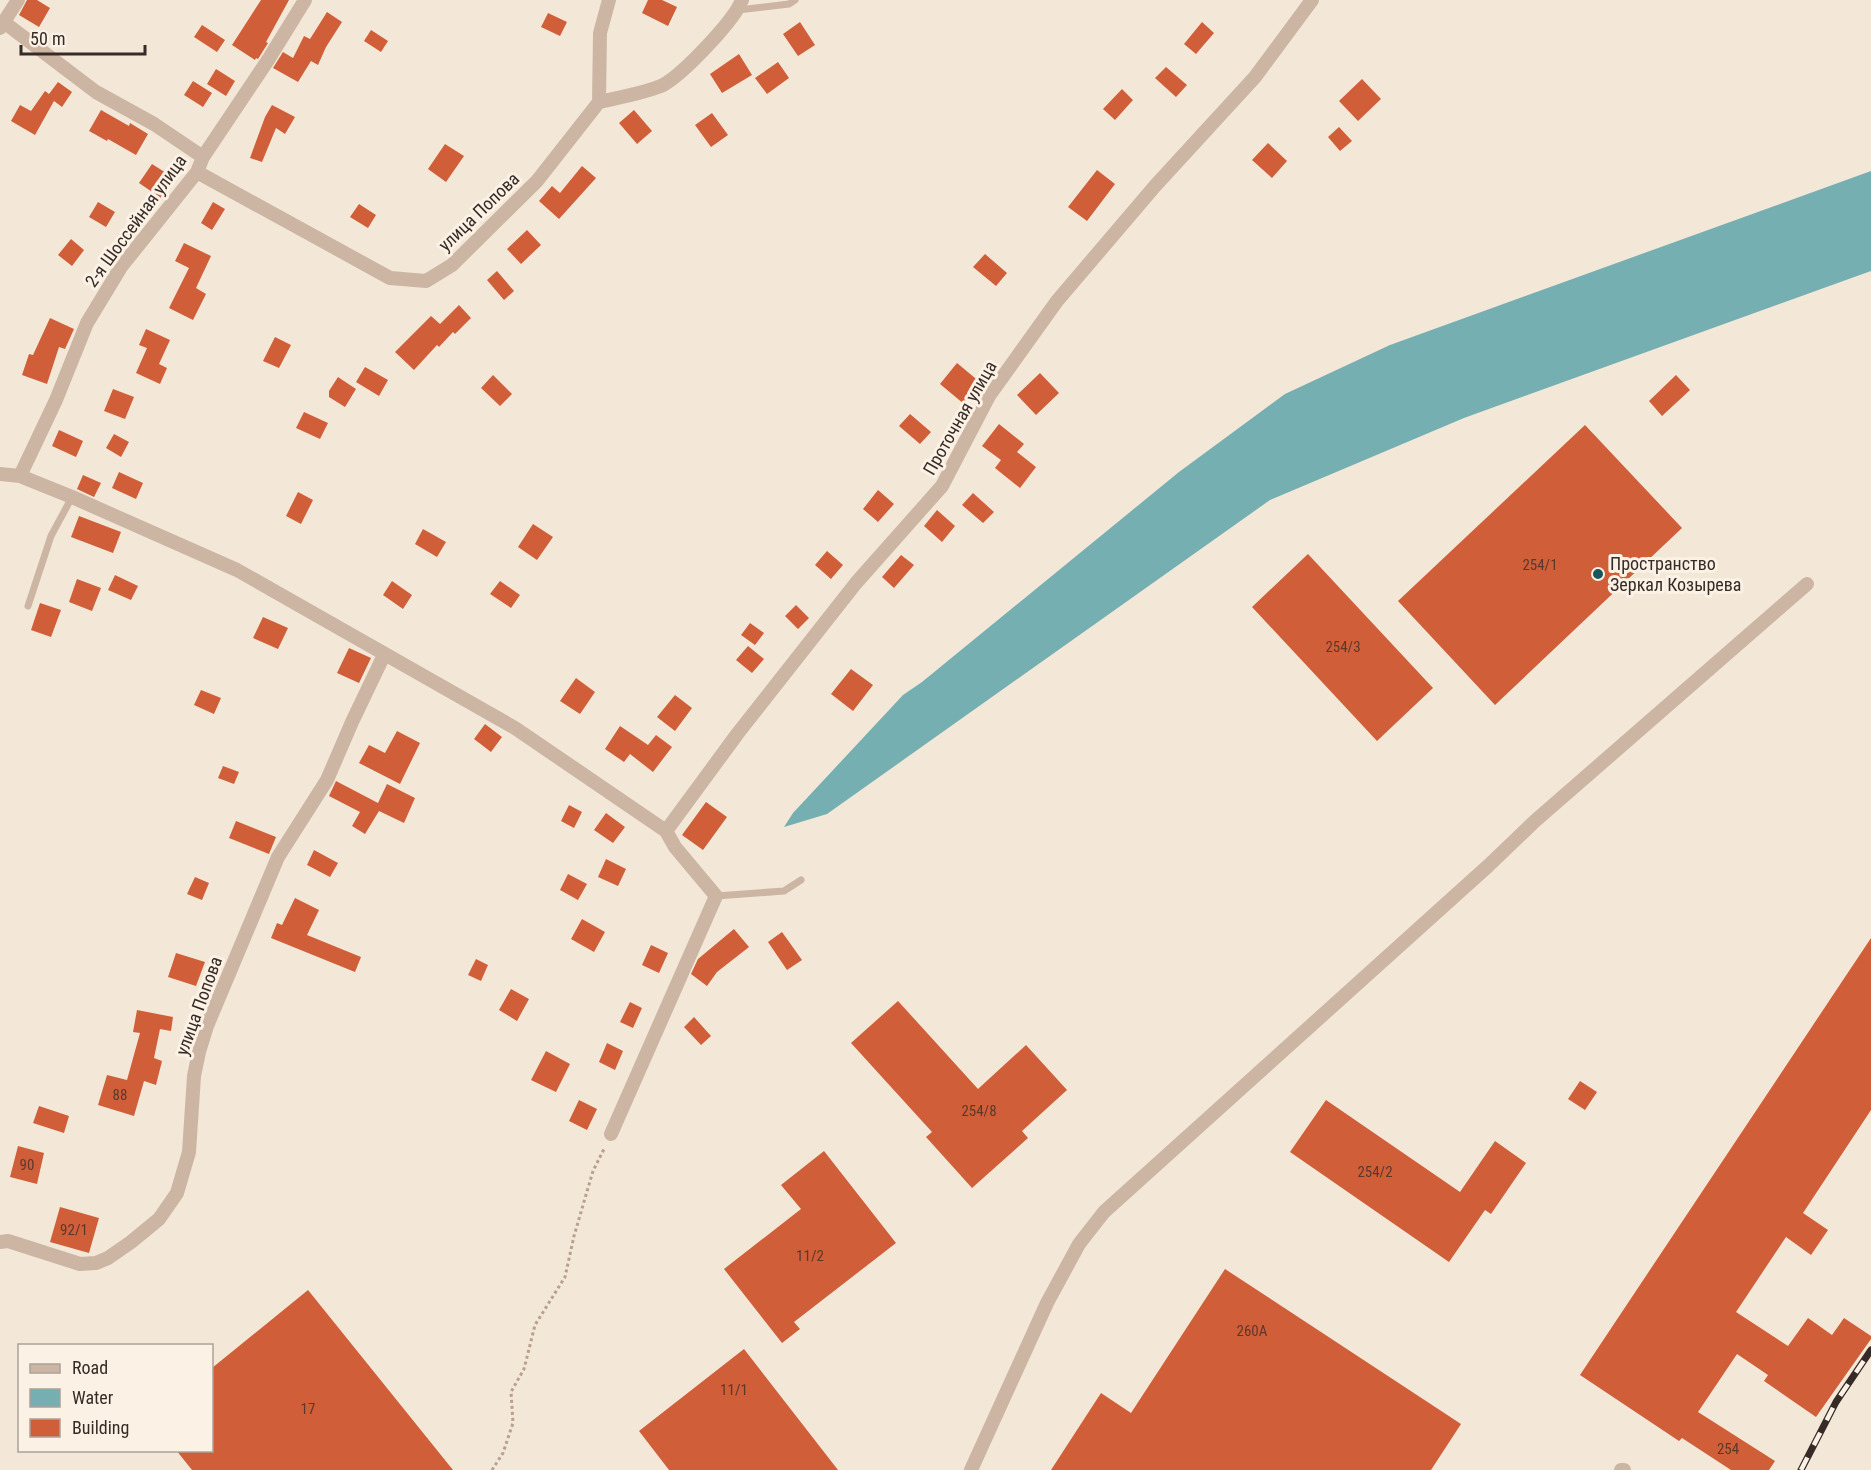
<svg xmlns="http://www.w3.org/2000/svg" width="1871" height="1470" viewBox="0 0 1871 1470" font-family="'Roboto Condensed',sans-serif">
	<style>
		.water { fill: #75afb2 }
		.building { fill: #d05f39 }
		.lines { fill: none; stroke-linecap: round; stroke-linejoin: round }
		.path { stroke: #b8a08d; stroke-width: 3; stroke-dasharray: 3 3; stroke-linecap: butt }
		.lane { stroke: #ccb6a3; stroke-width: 7 }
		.street { stroke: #ccb6a3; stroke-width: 14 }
		.rail-casing { stroke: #362b26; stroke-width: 7 }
		.rail { stroke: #fbf1e4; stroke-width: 4.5; stroke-dasharray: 14; stroke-linecap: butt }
		.poi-dot { fill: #18565b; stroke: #fbf1e4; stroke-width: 2 }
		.labels { text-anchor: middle; stroke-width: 6; stroke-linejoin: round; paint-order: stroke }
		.number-label { font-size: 15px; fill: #5c382b }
		.street-label { font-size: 18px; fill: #362b26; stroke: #fbf1e4 }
		.poi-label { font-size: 18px; fill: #362b26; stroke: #fbf1e4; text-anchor: start }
	</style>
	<rect width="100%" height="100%" fill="#f3e7d8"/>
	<!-- water -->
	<path class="water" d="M1871,171v100l-407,147 -194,82 -443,314 -43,13 9,-14 110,-118 19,-13 257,-210 106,-78 105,-49z"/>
	<!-- building -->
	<path class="building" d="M27,0h10l13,8 -11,19 -20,-12z
		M261,0h28l-23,42 2,1 -10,16 -2,-1 -1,2 -23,-15z
		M648,0h14l15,7 -9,19 -26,-13z
		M327,12l15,10 -16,25 -8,18 -7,-4 -13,21 -25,-14 10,-16 10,6 11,-22 6,3z
		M548,13l19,9 -7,14 -19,-9z
		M800,22l15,23 -17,11 -15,-22z
		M1202,22l12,11 -18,21 -12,-10z
		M202,25l23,15 -8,12 -23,-15z
		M371,30l17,11 -7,11 -17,-11z
		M739,54l13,21 -30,18 -12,-19z
		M778,62l11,16 -22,16 -12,-16z
		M1166,67l21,18 -11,12 -21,-19z
		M216,69l19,12 -9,15 -19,-12z
		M1362,79l19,20 -23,22 -19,-20z
		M193,81l19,12 -9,14 -19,-12z
		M58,82l14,10 -10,15 -8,-6 -19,34 -24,-14 9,-16 11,6 14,-20 4,3z
		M1122,89l11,11 -18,20 -12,-11z
		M272,105l23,12 -10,17 -9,-6 -14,34 -12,-4 15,-41z
		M101,110l28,16 1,-3 18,11 -12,21 -28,-16 -1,2 -18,-10z
		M634,110l18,21 -15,13 -18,-21z
		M712,113l16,22 -17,12 -16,-22z
		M1339,127l13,14 -12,10 -12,-14z
		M1268,143l19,18 -15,17 -20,-18z
		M445,144l19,12 -18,26 -18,-13z
		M152,164l22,14 -13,20 -22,-15z
		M582,166l14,12 -37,41 -20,-18 13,-15 8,7z
		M1097,170l18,14 -28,37 -19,-14z
		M98,202l17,10 -9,15 -17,-10z
		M213,202l12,7 -13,21 -11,-7z
		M359,204l17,11 -8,13 -18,-11z
		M527,230l14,15 -20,19 -14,-15z
		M71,239l13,11 -12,16 -14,-11z
		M184,243l27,13 -15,32 10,6 -13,26 -24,-12 20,-40 -14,-7z
		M985,254l22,19 -11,13 -23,-19z
		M497,271l17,20 -10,9 -17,-20z
		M459,305l12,13 -16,16 -2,-2 -14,15 -2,-2 -23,25 -19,-18 36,-36 9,8z
		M50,318l24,11 -9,20 -6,-2 -12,37 -25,-9 7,-21 4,1z
		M146,329l24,11 -11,24 8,4 -7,16 -24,-11 11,-25 -8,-3z
		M275,337l16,8 -12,23 -16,-7z
		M957,363l24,20 -17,21 -24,-20z
		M365,367l23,13 -9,16 -23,-14z
		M1040,373l19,20 -23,22 -19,-20z
		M493,375l19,19 -12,12 -19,-18z
		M1676,375l14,15 -28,26 -13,-15z
		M338,377l18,12 -11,18 -16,-10v-6z
		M113,389l21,8 -9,22 -21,-8z
		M304,412l24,11 -8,16 -24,-11z
		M910,414l21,18 -11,12 -21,-18z
		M999,424l25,20 -7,8 19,15 -16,21 -25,-20 6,-8 -19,-14z
		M1585,425l97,103 -187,177 -97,-104z
		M59,430l24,11 -7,16 -24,-11z
		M114,434l15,8 -8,15 -15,-9z
		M119,472l24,11 -7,16 -24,-11z
		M83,475l18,8 -7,14 -17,-8z
		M878,490l16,14 -16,18 -15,-13z
		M298,492l15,8 -12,24 -15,-8z
		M973,493l21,19 -11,11 -21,-18z
		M937,510l18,16 -13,16 -18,-16z
		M79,516l42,16 -8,21 -42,-16z
		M533,524l20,13 -16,23 -19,-13z
		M423,529l23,13 -9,15 -22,-13z
		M827,551l16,14 -12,14 -16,-14z
		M1308,554l125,134 -56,53 -125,-134z
		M901,555l13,10 -20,23 -12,-11z
		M115,575l23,11 -7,14 -23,-10z
		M77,579l24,9 -9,23 -23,-9z
		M392,581l20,14 -9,14 -20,-14z
		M500,581l20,14 -9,13 -21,-14z
		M40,603l21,7 -10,27 -20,-7z
		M796,605l13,13 -11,11 -13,-13z
		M263,617l25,11 -10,21 -25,-11z
		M750,623l14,10 -9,12 -14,-10z
		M748,646l16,13 -12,14 -16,-13z
		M349,648l22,10 -12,25 -22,-10z
		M851,669l22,16 -20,26 -22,-17z
		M576,678l19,14 -15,22 -20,-13z
		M201,690l20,8 -7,16 -20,-9z
		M675,695l17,13 -17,23 -18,-14z
		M485,724l17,13 -11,15 -17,-13z
		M620,726l28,19 8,-10 16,12 -19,25 -23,-18 -6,8 -19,-13z
		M397,731l23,12 -20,41 -41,-21 10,-18 16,8z
		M223,766l16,6 -5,12 -16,-6z
		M336,781l42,22 9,-19 28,14 -11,25 -25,-12 -14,23 -13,-8 8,-14 -31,-16z
		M706,802l21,15 -24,33 -21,-15z
		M569,805l13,7 -8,16 -13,-7z
		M606,813l19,14 -12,16 -19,-13z
		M236,821l40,16 -7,17 -40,-16z
		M314,850l24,13 -8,14 -23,-12z
		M606,859l20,10 -8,17 -20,-9z
		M568,874l19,10 -9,16 -18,-10z
		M195,877l14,6 -7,17 -15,-6z
		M295,898l24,12 -12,25 54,22 -6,15 -84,-34 6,-15 5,2z
		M582,919l23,13 -11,20 -23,-13z
		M734,929l15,18 -32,25 -10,14 -16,-12 7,-15z
		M782,932l20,28 -15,10 -19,-28z
		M1871,938v172l-68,103 25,17 -17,25 -25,-18 -50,75 52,34 20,-28 24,17 12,-17 27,18v3l-55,78 -52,-36 4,-6 -31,-21 -39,58 77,49 -6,9h-38l-49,-32 -3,3 -99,-66z
		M651,945l17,8 -9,20 -17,-8z
		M176,953l29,9 -9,24 -28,-9z
		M476,959l12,6 -7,16 -13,-6z
		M511,989l18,10 -12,22 -18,-11z
		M898,1001l80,88 48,-44 41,45 -45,41 6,7 -56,50 -46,-51 6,-5 -81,-89z
		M630,1002l12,6 -9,20 -13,-6z
		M137,1010l36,7 -2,14 -11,-2 -6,29 8,3 -6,24 -12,-4 -10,35 -36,-11 9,-30 20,5 13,-47 -7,-1z
		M694,1017l17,19 -10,9 -17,-18z
		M607,1043l16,8 -8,19 -16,-8z
		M546,1051l24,13 -14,28 -25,-12z
		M1580,1081l17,11 -12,18 -17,-11z
		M579,1100l18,9 -10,21 -18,-9z
		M1326,1100l134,92 35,-51 31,22 -35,51 -6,-4 -36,52 -159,-110z
		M39,1106l30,10 -5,17 -31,-10z
		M18,1146l26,7 -7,31 -27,-7z
		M824,1151l72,92 -102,79 6,7 -18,14 -58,-74 77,-60 -20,-24z
		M60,1207l39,11 -10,35 -39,-11z
		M1225,1269l236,155 -30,46h-380l50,-77 30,20z
		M308,1290l145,180h-261l-16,-20h36v-82z
		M744,1349l94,121h-169l-30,-39z"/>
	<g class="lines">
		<!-- path -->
		<path class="path" d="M492,1470l11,-17 10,-30 -2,-31 13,-23 11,-44 30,-48 9,-41 19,-65 12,-24"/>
		<!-- lane -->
		<path class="lane" d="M738,10l51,-6 6,-4
			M28,606l23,-70 21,-39
			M716,896l68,-5 17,-11"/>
		<!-- street -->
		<path class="street" d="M5,23l91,69 58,32 49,33
			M0,28l18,-28
			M599,102c17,-4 50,-10 64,-17 20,-11 71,-64 79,-85
			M197,172l193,106 36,3 26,-16 85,-84 62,-79 1,-69 9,-33
			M0,474l20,2 52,21 165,73 278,158 151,103 9,16 41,49 -105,238
			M20,476l36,-76 31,-77 34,-56 76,-95 6,-15 65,-97 37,-60
			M666,831l72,-98 118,-150 86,-97 47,-90 68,-95 98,-115 100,-109 57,-77
			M0,1242l8,-1 72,23 16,-1 12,-5 23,-16 28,-23 18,-26 12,-41 5,-76 5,-24 8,-26 71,-169 49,-77 25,-58 32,-67
			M971,1470l76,-167 32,-59 25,-32 384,-346 47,-45 272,-237
			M1621,1470h3"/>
		<defs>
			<path id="rail" d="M1801,1470l35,-68 35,-52"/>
		</defs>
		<!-- rail casing -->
		<use href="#rail" class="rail-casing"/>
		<!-- rail -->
		<use href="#rail" class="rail"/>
	</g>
	<!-- markers -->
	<circle class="poi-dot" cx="1598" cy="574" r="6"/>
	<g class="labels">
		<!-- number labels -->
		<g class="number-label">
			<text x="1540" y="570">254/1</text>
			<text x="1343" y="652">254/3</text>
			<text x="120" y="1100">88</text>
			<text x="979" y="1116">254/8</text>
			<text x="27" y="1170">90</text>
			<text x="1375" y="1177">254/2</text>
			<text x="74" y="1235">92/1</text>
			<text x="810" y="1261">11/2</text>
			<text x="1252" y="1336">260А</text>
			<text x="734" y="1395">11/1</text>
			<text x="308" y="1414">17</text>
			<text x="1728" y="1454">254</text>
		</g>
		<!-- street labels -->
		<g class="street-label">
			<text transform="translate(479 212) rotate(-44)" y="6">улица Попова</text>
			<text transform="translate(136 221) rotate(-54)" y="6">2-я Шоссейная улица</text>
			<text transform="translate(960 418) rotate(-60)" y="6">Проточная улица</text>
			<text transform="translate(199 1006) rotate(-70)" y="6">улица Попова</text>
		</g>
		<!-- poi labels -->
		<g class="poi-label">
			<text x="1610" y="570">Пространство<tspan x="1610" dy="21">Зеркал Козырева</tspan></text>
		</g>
	</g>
	<!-- legend -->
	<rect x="18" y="1344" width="195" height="108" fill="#fbf1e4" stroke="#aca298" stroke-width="1.5"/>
	<rect x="30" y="1364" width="30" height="9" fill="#ccb6a3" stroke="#aca298" stroke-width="1.5"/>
	<text x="72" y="1374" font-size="18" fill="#362b26">Road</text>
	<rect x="30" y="1389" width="30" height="18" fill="#75afb2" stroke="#aca298" stroke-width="1.5"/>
	<text x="72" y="1404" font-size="18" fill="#362b26">Water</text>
	<rect x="30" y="1419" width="30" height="18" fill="#d05f39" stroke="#aca298" stroke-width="1.5"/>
	<text x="72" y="1434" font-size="18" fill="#362b26">Building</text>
	<!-- scale -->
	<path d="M21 45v9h124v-9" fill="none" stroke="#362b26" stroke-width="3"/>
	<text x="30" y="45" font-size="18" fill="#362b26" stroke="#fbf1e4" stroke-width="4.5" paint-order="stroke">50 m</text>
</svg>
